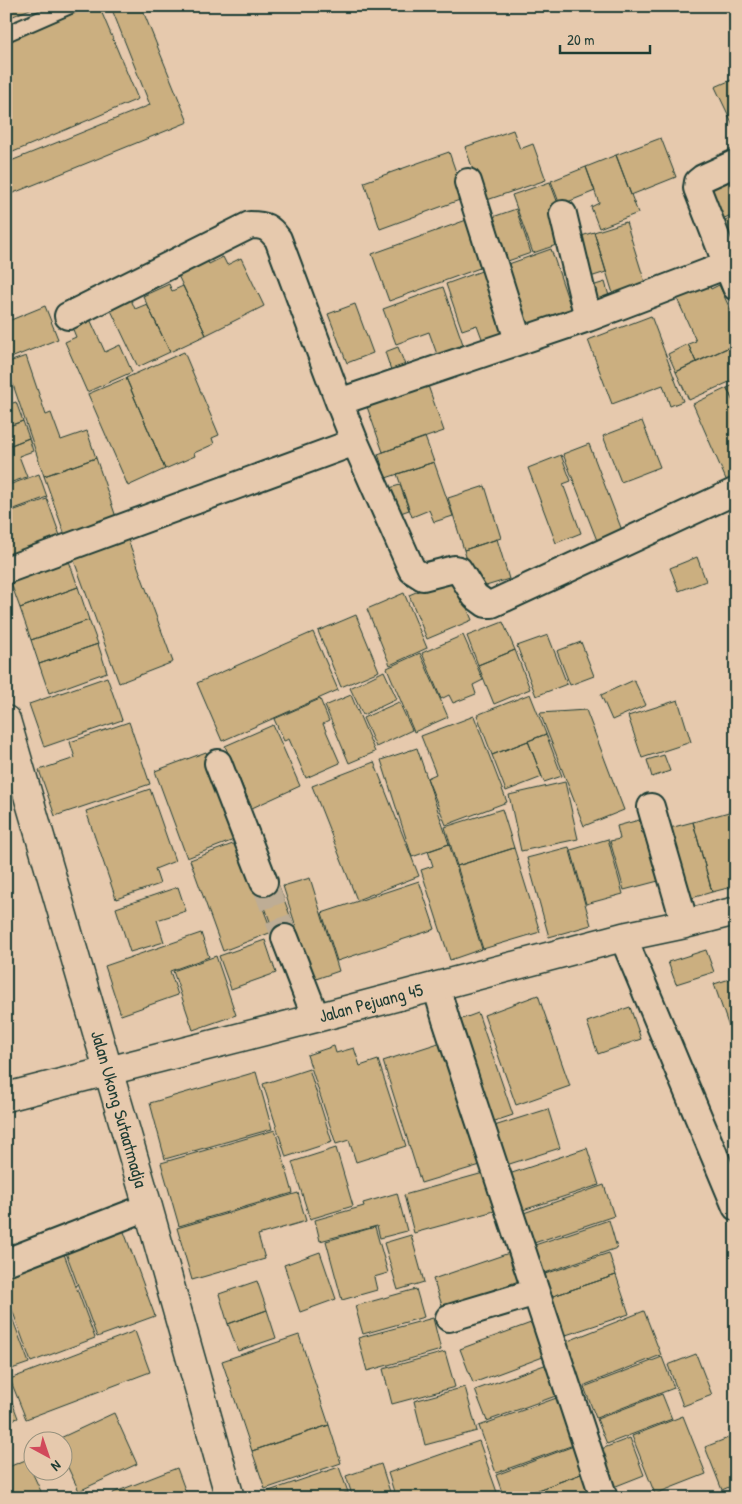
<svg xmlns="http://www.w3.org/2000/svg" width="742" height="1504" viewBox="0 0 742 1504" font-family="'Patrick Hand',sans-serif">
	<style>
		.building { fill: #cbaf80; stroke: #1f3d34 }
		.lines { fill: none; stroke-linecap: round; stroke-linejoin: round }
		.minor-tunnel { stroke: #bead95; stroke-width: 26; stroke-dasharray: 26 13; stroke-linecap: butt }
		.service-casing { stroke: #1f3d34; stroke-width: 18 }
		.minor-casing { stroke: #1f3d34; stroke-width: 30 }
		.tertiary-casing { stroke: #1f3d34; stroke-width: 31 }
		.secondary-casing { stroke: #1f3d34; stroke-width: 31 }
		.service { stroke: #e6c9ad; stroke-width: 14 }
		.minor { stroke: #e6c9ad; stroke-width: 26 }
		.tertiary { stroke: #e6c9ad; stroke-width: 28 }
		.secondary { stroke: #e6c9ad; stroke-width: 28 }
		.labels { text-anchor: middle; stroke-width: 4; stroke-linejoin: round; paint-order: stroke }
		.street-label { font-size: 18px; fill: #1f3d34; stroke: #e6c9ad }
	</style>
	<rect width="100%" height="100%" fill="#e6c9ad"/>
	<filter id="ink" filterUnits="userSpaceOnUse"><feTurbulence type="fractalNoise" baseFrequency=".02" numOctaves="2"/><feDisplacementMap in="SourceGraphic" scale="10" xChannelSelector="R" yChannelSelector="G"/><feConvolveMatrix kernelMatrix="1 2 1 2 8 2 1 2 1" color-interpolation-filters="sRGB"/></filter>
	<g filter="url(#ink)">
		<!-- building -->
		<path class="building" d="M6,6h31l-31,13z
			M91,6h8l39,93 -132,56v-113z
			M113,6h28l47,116 -182,74v-33l144,-58 -39,-98z
			M736,78v53l-21,-44z
			M513,130l7,19 13,-5 13,36 -62,21 -19,-54z
			M661,138l15,39 -45,18 -15,-40z
			M449,152l16,46 -85,31 -16,-47z
			M616,155l22,58 -39,15 -8,-21 8,-4 -13,-36z
			M586,167l9,24 -35,14 -9,-24z
			M736,172v25l-9,-20z
			M727,177l9,20v16l-21,9 -15,-34z
			M550,182l10,27 5,33 -32,11 -21,-58z
			M516,209l15,44 -29,10 -15,-44z
			M736,215v39l-22,-29z
			M472,218l16,47 -99,36 -17,-47z
			M626,222l21,67 -32,11 -21,-68z
			M594,232l12,40 -22,7 -12,-40z
			M551,249l22,65 -48,17 -22,-65z
			M205,255l4,9 14,-7 4,8 14,-7 23,48 -58,29 -31,-66z
			M487,269l23,62 -27,10 -6,-16 -15,5 -16,-46z
			M707,280l4,9 8,-4 17,37v22l-40,18 -8,-18 8,-3 -21,-47z
			M605,282l6,21 -15,5 -7,-21z
			M169,284l3,7 11,-5 23,49 -36,17 -27,-56z
			M443,287l21,60 -26,10 -9,-25 -33,12 -13,-35z
			M129,295l6,14 12,-5 23,48 -32,15 -30,-63z
			M355,304l18,49 -26,10 -19,-49z
			M45,306l13,33 -52,21v-38z
			M651,316l32,85 -13,5 -7,-21 -51,19 -24,-64z
			M90,319l15,33 15,-7 12,27 -45,20 -22,-50 11,-5 -4,-10z
			M688,344l8,18 -20,10 -8,-18z
			M736,344v35l-47,21 -13,-28z
			M398,347l7,18 -14,5 -6,-18z
			M184,352l35,83 -7,3 2,6 -20,9 1,3 -30,13 -39,-91z
			M26,356l20,59 5,-2 10,27 26,-9 9,27 -52,18 -38,-112v-1z
			M126,378l39,91 -37,17 -40,-92z
			M426,380l18,51 -61,21 -18,-51z
			M736,384v24l-9,-20z
			M727,388l9,20v73l-8,3 -35,-80z
			M16,402l7,19 -17,6v-22z
			M23,421l6,17 -23,9v-20z
			M642,421l18,46 -39,15 -18,-46z
			M425,437l9,25 -48,16 -8,-24z
			M29,438l4,13 -14,5 8,21 -21,7v-37z
			M589,444l34,89 -25,10 -35,-89z
			M561,455l10,26 -8,3 18,49 -25,10 -28,-75z
			M96,458l21,62 -51,18 -22,-62z
			M434,462l19,54 -19,6 -5,-12 -17,7 -15,-43z
			M39,474l8,23 -41,15v-26z
			M400,485l9,25 -14,5 -9,-26z
			M485,486l16,52 -37,12 -16,-52z
			M47,499l16,45 -57,20v-51z
			M127,537l46,125 -54,21 -46,-125z
			M497,539l12,40 -33,10 -12,-39z
			M697,557l9,24 -27,10 -9,-23z
			M68,558l10,29 -58,21 -11,-30z
			M454,576l18,44 -45,19 -18,-44z
			M78,587l11,33 -58,20 -11,-32z
			M404,593l23,55 -37,17 -23,-56z
			M356,615l23,56 -38,16 -23,-56z
			M89,620l9,24 -59,20 -8,-24z
			M503,622l12,28 -37,15 -11,-29z
			M313,632l25,58 -116,51 -25,-58z
			M463,635l20,45 -10,5 3,9 -23,9 -4,-8 -8,4 -19,-46z
			M548,635l19,49 -31,12 -19,-50z
			M581,642l13,34 -24,9 -13,-34z
			M98,644l9,28 -58,21 -10,-29z
			M515,650l15,39 -36,15 -16,-39z
			M420,653l28,64 -34,15 -27,-64z
			M384,671l13,28 -34,16 -13,-27z
			M107,677l15,43 -78,27 -15,-43z
			M634,680l12,25 -34,15 -11,-25z
			M530,694l16,40 -54,21 -15,-40z
			M351,695l24,57 -26,11 -24,-57z
			M320,699l9,22 -6,3 17,39 -34,15 -17,-39 -5,2 -10,-22z
			M678,700l13,42 -49,16 -14,-42z
			M399,702l13,28 -36,17 -13,-29z
			M586,710l38,100 -40,16 -44,-113z
			M474,716l33,86 -61,23 -19,-47 9,-4 -15,-38z
			M129,722l21,62 -95,32 -16,-46 36,-12 -5,-16z
			M273,725l27,61 -48,22 -27,-62z
			M546,734l16,42 -18,6 -16,-41z
			M528,741l14,36 -36,14 -14,-36z
			M417,748l32,96 -37,13 -31,-97z
			M206,752l33,86 -52,20 -32,-87z
			M664,755l6,16 -18,6 -5,-17z
			M374,762l45,114 -62,24 -45,-114z
			M565,782l13,57 -57,12 -12,-56z
			M150,789l25,72 -20,8 5,15 -44,15 -30,-88z
			M502,809l12,39 -57,18 -12,-39z
			M736,810v76l-24,6 -19,-70z
			M639,820l3,13 10,-3 14,49 -42,11 -14,-49 10,-2 -3,-13z
			M693,822l19,70 -27,8 -19,-71z
			M608,839l15,55 -37,10 -15,-54z
			M238,842l34,90 -49,19 -33,-91z
			M449,844l33,105 -32,11 -29,-90 12,-4 -5,-15z
			M569,847l22,78 -42,12 -22,-79z
			M514,848l26,84 -57,17 -26,-83z
			M276,878l21,56 -20,7 -20,-56z
			M310,878l29,93 -26,9 -30,-94z
			M419,881l16,48 -98,32 -15,-48z
			M178,887l8,24 -29,9 7,22 -34,10 -14,-44z
			M201,933l8,24 -39,14 8,24 -57,20 -16,-49z
			M265,940l11,33 -45,16 -12,-33z
			M706,950l8,22 -38,12 -8,-22z
			M216,956l20,59 -43,15 -20,-59z
			M736,977v70l-22,-63z
			M538,995l32,91 -54,19 -32,-90z
			M630,1007l11,32 -43,15 -11,-32z
			M478,1013l35,102 -27,9 -35,-101z
			M448,1040l39,123 -66,20 -38,-122z
			M334,1046l2,7 18,-5 6,18 18,-6 28,86 -50,16 -7,-22 -13,4 -29,-89z
			M309,1069l23,73 -46,15 -23,-73z
			M256,1072l16,57 -107,30 -15,-56z
			M548,1109l12,39 -60,19 -12,-39z
			M275,1130l18,63 -114,33 -18,-63z
			M336,1148l17,58 -43,13 -18,-57z
			M587,1148l12,37 -82,27 -11,-37z
			M487,1172l11,38 -84,23 -10,-38z
			M604,1185l10,31 -86,29 -10,-30z
			M298,1193l8,28 -48,14 7,24 -73,21 -15,-52z
			M397,1193l10,38 -27,7 -3,-12 -57,15 -5,-21 49,-14 -1,-3z
			M609,1220l8,28 -75,26 -10,-28z
			M375,1227l13,46 -14,4 3,13 -35,10 -16,-59z
			M123,1229l32,87 -58,21 -32,-87z
			M411,1235l13,47 -26,8 -14,-47z
			M518,1250l9,28 -84,30 -10,-29z
			M320,1252l16,47 -36,13 -16,-47z
			M609,1253l7,22 -66,22 -8,-22z
			M64,1254l31,84 -64,24 -25,-69v-18z
			M616,1275l13,39 -66,22 -13,-39z
			M257,1281l10,29 -39,14 -9,-30z
			M416,1289l8,28 -61,17 -8,-28z
			M267,1310l9,28 -38,13 -10,-27z
			M644,1311l17,44 -81,32 -17,-44z
			M11,1315l18,48 -23,8v-54z
			M433,1318l8,32 -74,21 -9,-33z
			M539,1320l12,34 -78,29 -13,-34z
			M135,1331l15,41 -124,47 -16,-40z
			M299,1335l30,90 -77,26 -30,-90z
			M445,1352l10,35 -63,17 -9,-35z
			M696,1354l16,41 -29,11 -15,-41z
			M662,1357l12,31 -78,30 -12,-31z
			M550,1363l11,31 -74,27 -12,-31z
			M6,1386l12,32 -12,4z
			M465,1387l12,44 -52,14 -11,-44z
			M662,1394l10,25 -65,25 -10,-25z
			M562,1396l17,47 -83,30 -17,-47z
			M114,1413l23,51 -58,27 -17,-36v-13h-6v-2z
			M683,1416l23,58 -51,20 -23,-58z
			M329,1425l12,38 -76,26 -13,-38z
			M736,1435v49l-14,6 -17,-43z
			M630,1438l14,37 -33,13 -15,-37z
			M479,1441l20,57h-103l-8,-25z
			M579,1444l10,27 -73,27h-12l-8,-23z
			M28,1459l4,13 12,26h-30l-8,-19v-11z
			M381,1464l11,34h-39l-7,-22z
			M339,1467l9,25 -17,6h-63l-2,-6z
			M177,1468l11,30h-73l-2,-5z
			M589,1471l9,24 -8,3h-74z
			M91,1491l2,7h-19z
			M348,1492l2,6h-19z"/>
		<g class="lines">
			<!-- minor-tunnel -->
			<path class="minor-tunnel" d="M264,882l21,56"/>
			<defs>
				<path id="service" d="M6,34l64,-28"/>
				<path id="minor" d="M468,182l50,158
					M563,214l25,104
					M727,265l9,22
					M68,316l182,-91c15,0 19,2 28,14l61,163
					M355,442l57,128 11,7 31,-8 5,1 16,26 11,8h6l244,-113
					M6,570l349,-128 -16,-40 249,-84 139,-53 -30,-77 1,-6 5,-4 33,-15
					M218,763l46,119
					M651,807l34,117
					M623,937l113,270
					M285,938l31,80
					M436,986l10,34 158,478
					M6,1262l142,-55
					M449,1318l87,-26"/>
				<path id="tertiary" d="M6,1097l310,-79 307,-81 62,-13 51,-13"/>
				<path id="secondary" d="M6,720l142,487 82,291"/>
			</defs>
			<!-- service casing -->
			<use href="#service" class="service-casing"/>
			<!-- minor casing -->
			<use href="#minor" class="minor-casing"/>
			<!-- tertiary casing -->
			<use href="#tertiary" class="tertiary-casing"/>
			<!-- secondary casing -->
			<use href="#secondary" class="secondary-casing"/>
			<!-- service -->
			<use href="#service" class="service"/>
			<!-- minor -->
			<use href="#minor" class="minor"/>
			<!-- tertiary -->
			<use href="#tertiary" class="tertiary"/>
			<!-- secondary -->
			<use href="#secondary" class="secondary"/>
		</g>
	</g>
	<g class="labels">
		<!-- street labels -->
		<g class="street-label">
			<text transform="translate(371 1003) rotate(-15)" y="6">Jalan Pejuang 45</text>
			<text transform="translate(119 1109) rotate(74)" y="6">Jalan Ukong Sutaatmadja</text>
		</g>
	</g>
	<!-- margin -->
	<rect width="742" height="1504" fill="none" stroke="#e6c9ad" stroke-width="25"/>
	<rect x="12" y="12" width="717" height="1479" fill="none" stroke="#1f3d34" stroke-width="2" filter="url(#ink)"/>
	<!-- north arrow -->
	<g transform="translate(48 1456) rotate(140)"><circle r="24" fill="#e6c9ad" stroke="#96917d"/>
	<path d="M0-4L9 19L0 12L-9 19Z" fill="#d1495b"/>
	<text y="-8" font-size="14" font-weight="bold" text-anchor="middle" fill="#1f3d34">N</text>
	</g>
	<!-- scale -->
	<path d="M560 45v8h90v-8" fill="none" stroke="#1f3d34" stroke-width="2.5"/>
	<text x="567" y="45" font-size="15" fill="#1f3d34" stroke="#e6c9ad" stroke-width="4" paint-order="stroke">20 m</text>
</svg>
